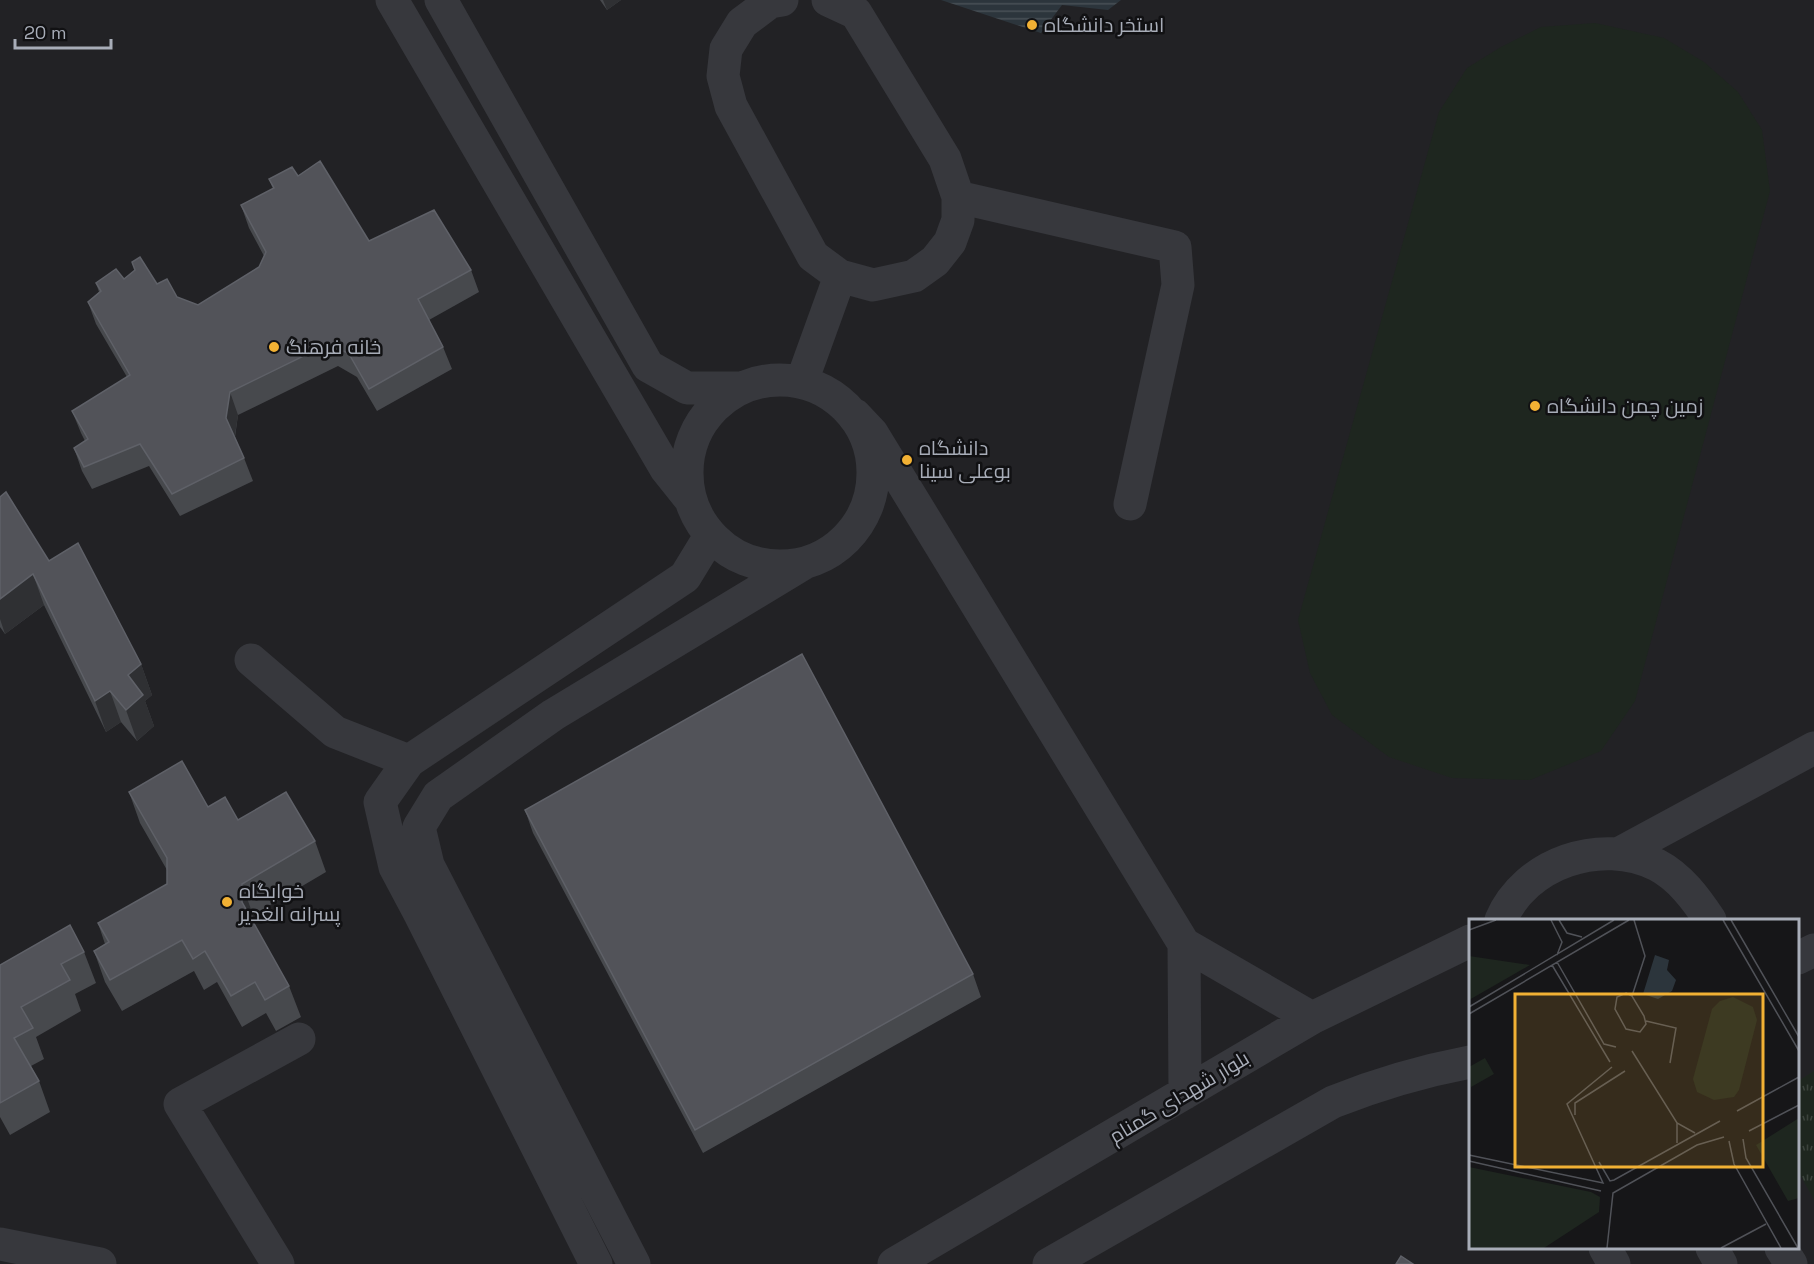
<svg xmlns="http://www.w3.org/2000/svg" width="1814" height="1264" viewBox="0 0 1814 1264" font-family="'Space Grotesk',Cairo,sans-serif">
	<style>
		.built { fill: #222225; fill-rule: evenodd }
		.grass { fill: url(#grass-tufts) }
		.pitch { fill: #1e261f }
		.water { fill: url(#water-rules) }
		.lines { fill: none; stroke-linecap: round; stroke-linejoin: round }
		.minor { stroke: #37383d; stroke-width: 33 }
		.wall { fill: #47494d }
		.shaded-wall { fill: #2f3033 }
		.building { fill: #525359; stroke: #5f6168; stroke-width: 1.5 }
		.poi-dot { fill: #f2b134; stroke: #111113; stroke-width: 2 }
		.labels { text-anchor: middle; stroke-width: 5; stroke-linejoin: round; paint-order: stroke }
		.poi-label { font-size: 20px; fill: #a8adb8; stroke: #111113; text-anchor: start }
		.street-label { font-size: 20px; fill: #a8adb8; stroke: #111113 }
		.inset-road { fill: none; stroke: #505258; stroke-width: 1.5 }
		.view { fill: #f2b134; fill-opacity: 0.15; stroke: #f2b134; stroke-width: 3 }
		.inset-edge { fill: none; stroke: #a8adb8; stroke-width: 3 }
	</style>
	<defs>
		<pattern id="grass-tufts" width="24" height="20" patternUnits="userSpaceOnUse" patternTransform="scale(1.5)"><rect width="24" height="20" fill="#1e261f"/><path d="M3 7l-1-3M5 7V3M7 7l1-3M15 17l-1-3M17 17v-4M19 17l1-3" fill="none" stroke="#3c433d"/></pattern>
		<pattern id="water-rules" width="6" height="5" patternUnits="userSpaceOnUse" patternTransform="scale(1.5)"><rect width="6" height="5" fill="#2c353c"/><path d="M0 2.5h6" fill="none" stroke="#485056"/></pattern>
	</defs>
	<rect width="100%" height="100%" fill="#161618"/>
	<!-- built -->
	<path class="built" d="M0,0h1814v1264h-1814zM1470,920h328v328h-328z"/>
	<!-- grass -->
	<path class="grass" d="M1814,1071v129l-16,-29v-90z"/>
	<!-- pitch -->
	<path class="pitch" d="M1595,23l69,15 40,24 34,30 24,38 8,61 -135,510 -34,50 -71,29 -78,-2 -63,-21 -57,-42 -22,-42 -12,-53 141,-508 28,-44 34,-21 40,-20z"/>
	<!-- water -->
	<path class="water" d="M941,0h180l-13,10 -46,-5 -21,28z"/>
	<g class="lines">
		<!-- minor -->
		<path class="minor" d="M392,0l274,469 24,30
			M441,0l207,366 39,22h51
			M782,0l-12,2 -28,21 -16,26 -3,27 8,30 82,150 27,20 33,9 41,-9 21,-15 15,-19 8,-22v-23l-13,-38 -89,-146 -28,-13
			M958,197l217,50 3,38 -48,219
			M687 473a93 93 0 1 1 186 0a93 93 0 1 1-186 0Z
			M802,381l38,-105
			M855,415l17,18 312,511 128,74
			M251,660l84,72 74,29
			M1620,853l194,-105
			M1501,920c24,-57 100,-83 156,-55 23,12 39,34 53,55
			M1184,944l1,149
			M1798,958l16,-8
			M0,1244l100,20
			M1605,1248l9,16
			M1712,1248l9,16
			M1781,1248l10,16
			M278,1264l-98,-160 119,-65
			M596,1264l-176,-350 -25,-47 -15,-65 29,-41 276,-184 25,-41
			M634,1264l-206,-399 -9,-38 19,-31 115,-81 250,-151
			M894,1264l418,-246 158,-77
			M1049,1264l284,-162c45,-18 90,-31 137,-40"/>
	</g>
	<!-- wall -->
	<path class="wall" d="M600,0h21l-14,10z
		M298,176l71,65 102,29 8,22 -50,28 14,27 9,22 -75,42 -20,-34 -19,-11 -100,49 -3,22 9,21 9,23 -73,35 -31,-50 -57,23 -10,-18 -8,-23 11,-7 -4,-8 -9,-22 55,-34 -31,-53 -8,-22 11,-10 -3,-9 28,-4 33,5 20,13 21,8 61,-38 5,-11 -15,-28 -8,-23 32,-16 -4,-10z
		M0,497l49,64 92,103 11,31 -7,6 9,25 -17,15 -16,-19 -15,10 -62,-127 -39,29 -5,-7z
		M129,792l79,15 30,13 77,21 11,31 -73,43v7l36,64 12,31 -25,14 -10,-18 -24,14 -25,-45 -13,8 -10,-19 -72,40 -17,-29 -11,-31 11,-7 -7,-21 69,-39v-14l-27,-47z
		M525,810l448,164 8,23 -278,156 -170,-320z
		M84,952l12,31 -21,11 6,17 -45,26 8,22 -13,7 8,15 11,31 -40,23 -10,-18v-152z"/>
	<!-- shaded-wall -->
	<path class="shaded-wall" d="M603,0h18l-14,10z
		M230,392l8,23 -4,26 -8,-23z
		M33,574l11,31 -39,29 -5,-15v-20z
		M141,664l11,31 -7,6 9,25 -17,15 -11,-31 2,-35z
		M110,691l11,31 -15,10 -11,-31z
		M242,884l11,31v18l-11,-31z"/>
	<!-- building -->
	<path class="building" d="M320,161l49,80 65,-31 37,60 -53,29 25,48 -74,42 -20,-35 -19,-11 -100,49 -4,26 18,40 -72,36 -32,-50 -56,23 -10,-19 14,-9 -16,-28 58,-36 -42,-73 13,-11 -5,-8 20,-14 8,10 11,-9 -3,-8 8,-5 17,27 10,-5 10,18 21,8 61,-38 7,-15 -25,-47 33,-17 -5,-9 23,-12 6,9z
		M6,492l43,69 29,-18 63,121 -13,11 15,20 -17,15 -16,-19 -15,10 -62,-127 -33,25v-102z
		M802,654l171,320 -278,156 -170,-320z
		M182,761l26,46 17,-10 13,23 48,-28 29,49 -73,43v18l47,84 -24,14 -10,-18 -24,14 -26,-45 -12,8 -11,-19 -72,40 -16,-29 15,-9 -11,-19 69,-39v-26l-38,-66z
		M70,925l14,27 -23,12 9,16 -49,27 12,21 -19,10 25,43 -39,22v-138z
		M1401,1256l12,8h-17z"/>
	<!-- markers -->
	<g class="poi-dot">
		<circle cx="1032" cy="25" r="6"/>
		<circle cx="274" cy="347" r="6"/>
		<circle cx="1535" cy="406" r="6"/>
		<circle cx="907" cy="460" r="6"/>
		<circle cx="227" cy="902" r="6"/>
	</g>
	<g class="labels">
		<!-- poi labels -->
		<g class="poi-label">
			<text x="1044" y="32">استخر دانشگاه</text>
			<text x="286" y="354">خانه فرهنگ</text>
			<text x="1547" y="413">زمین چمن دانشگاه</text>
			<text x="919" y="455">دانشگاه<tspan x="919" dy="23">بوعلی سینا</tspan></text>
			<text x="239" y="898">خوابگاه<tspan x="239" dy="23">پسرانه الغدیر</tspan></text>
		</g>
		<!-- street labels -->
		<g class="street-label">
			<text transform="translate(1179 1097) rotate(-31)" y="7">بلوار شهدای گمنام</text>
		</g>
	</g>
	<!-- overview -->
	<g transform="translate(1469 919)">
		<rect width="330" height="330" fill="#161618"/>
		<path d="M0,37l61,9 -61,35zM330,199v80l-11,3 -32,-56z" fill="#1e261f"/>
		<path d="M0,248l122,25 9,5 -1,15 -55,36h-75z" fill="#1e261f"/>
		<path d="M264,78l20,10 4,13 -18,70 -5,7 -20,3 -17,-8 -4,-13 19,-70 8,-8zM16,139l9,16 -23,13 -2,-20z" fill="#1e261f"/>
		<path d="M186,36l14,5 -2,10 9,10 -4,11 -14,8 -15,-5z" fill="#2c353c"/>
		<path class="inset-road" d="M82,1l11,22 -5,13M90,1l8,13 15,4M254,1l76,131M262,1l68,117M0,11l27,-10M88,43l47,82 12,3M83,46l58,97M157,74l6,3 12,20 2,8 -6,8 -14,-3 -11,-20 2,-12zM163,77l13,-40 -11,-36M0,88l145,-87M0,95l160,-94M177,102l30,7 -6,35M163,132l45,72 18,10M268,192l62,-34M106,196v-12l50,-32M208,204v20M280,212l50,-26M274,220l3,19 52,90M260,222l5,23 47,84M0,236l134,28 -36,-79 45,-37M0,242l132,30M130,243l11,19 4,-1 106,-59M138,329l6,-55 84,-48 27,-8M252,329l45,-24"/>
		<path class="view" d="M46,75h248v173h-248z"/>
		<rect width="330" height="330" class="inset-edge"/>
	</g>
	<!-- scale -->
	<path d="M15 39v9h96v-9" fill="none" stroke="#a8adb8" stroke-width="3"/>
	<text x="24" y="39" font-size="18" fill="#a8adb8" stroke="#111113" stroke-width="4.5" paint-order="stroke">20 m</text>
</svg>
